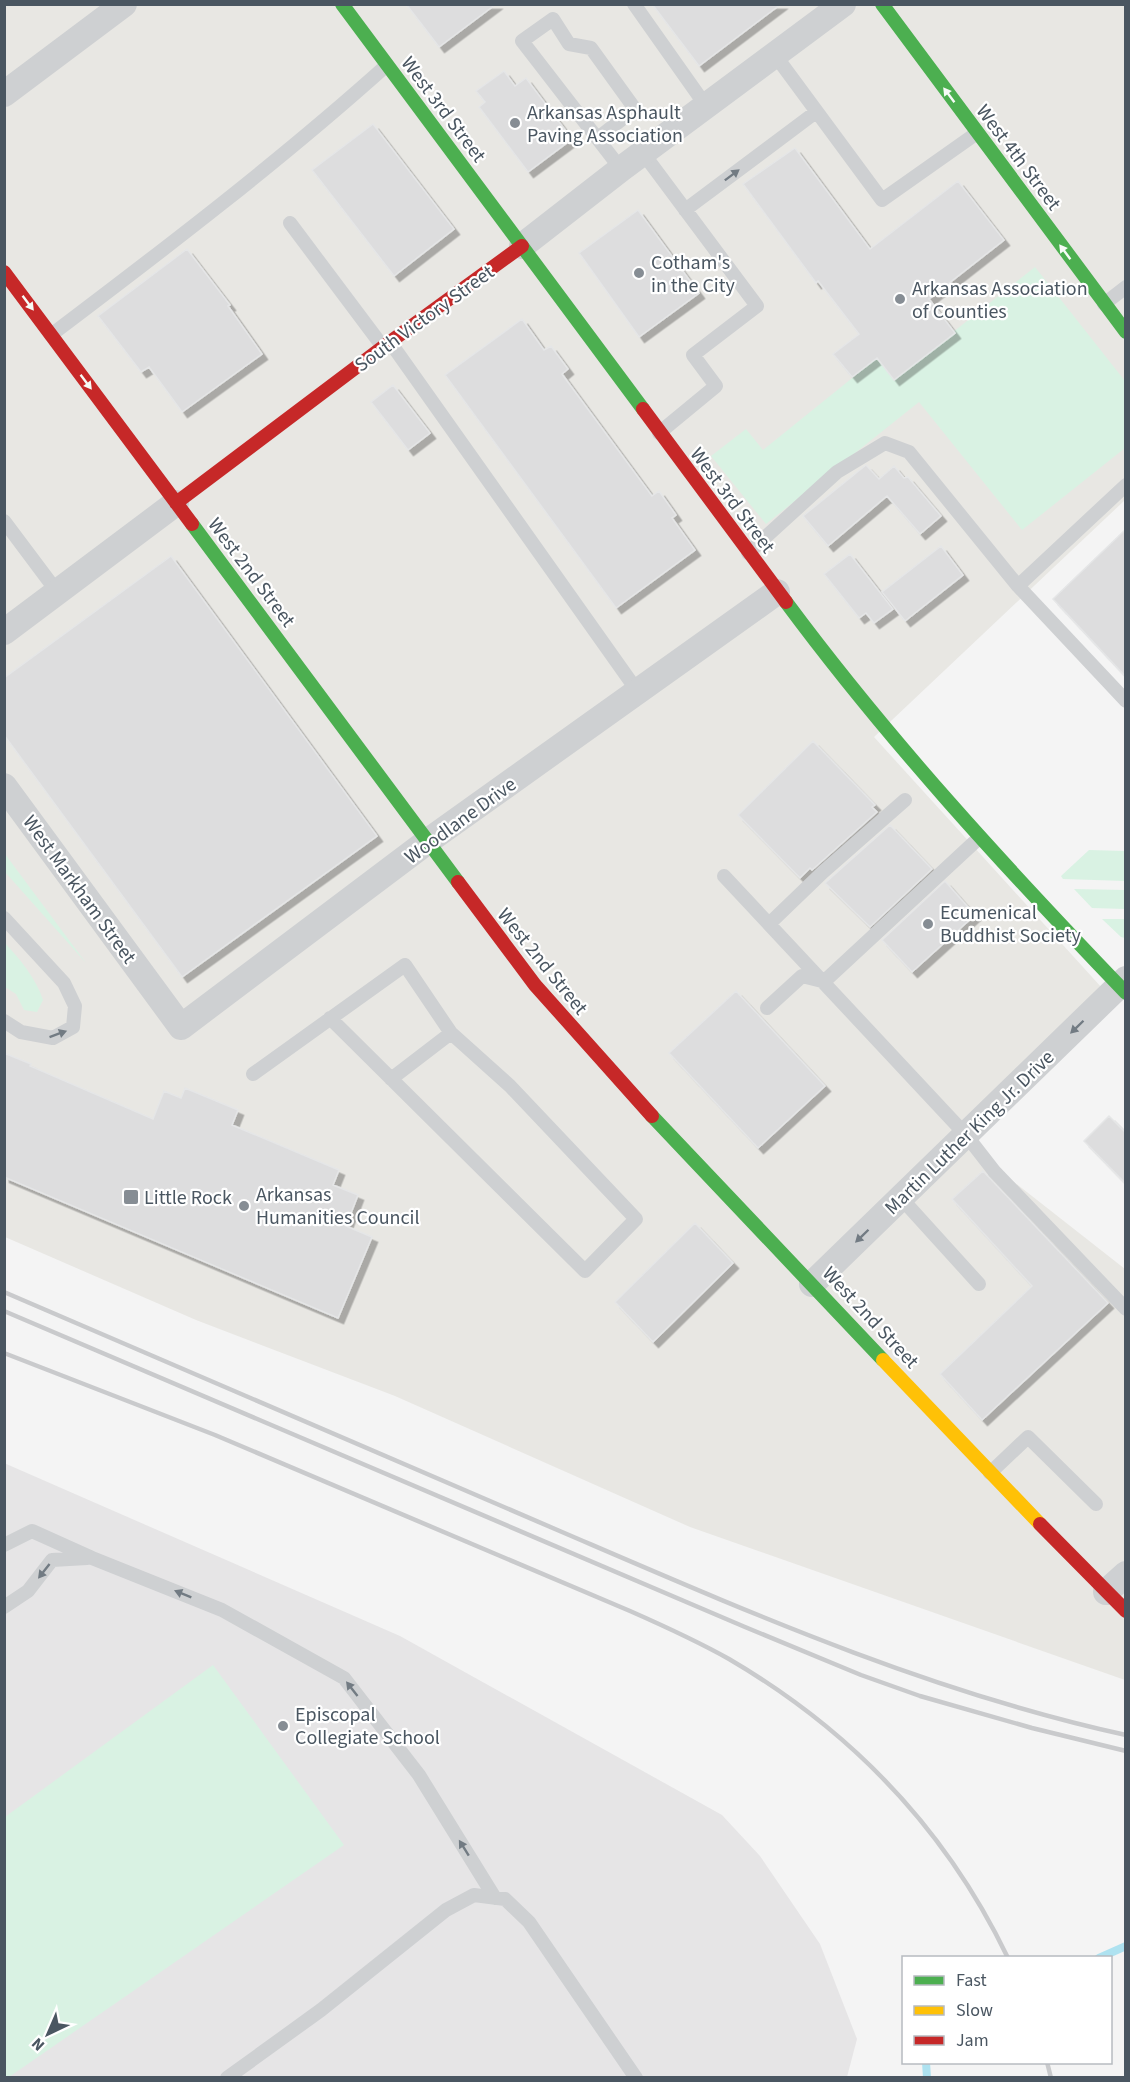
<svg xmlns="http://www.w3.org/2000/svg" width="1130" height="2082" viewBox="0 0 1130 2082" font-family="'Source Sans 3',sans-serif">
	<style>
		.commercial { fill: #e8e7e3 }
		.education { fill: #e6e5e6 }
		.green { fill: #d9f2e3 }
		.lines { fill: none; stroke-linecap: round; stroke-linejoin: round }
		.stream { stroke: #aee2f0; stroke-width: 8 }
		.building { fill: #ddddde; stroke: #e5e6e7; stroke-width: 1.5; filter: url(#shadow) }
		.lane { stroke: #ced0d2; stroke-width: 14 }
		.street { stroke: #ced0d2; stroke-width: 26 }
		.fast { stroke: #4caf50; stroke-width: 14 }
		.slow { stroke: #ffc107; stroke-width: 14 }
		.jam { stroke: #c62828; stroke-width: 14 }
		.rail { stroke: #c9cacc; stroke-width: 4.5 }
		.oneway { fill: #f6fbf6 }
		.oneway2 { fill: #727b83 }
		.poi-dot { fill: #868d94; stroke: #fff; stroke-width: 2 }
		.labels { text-anchor: middle; stroke-width: 4.5; stroke-linejoin: round; paint-order: stroke }
		.street-label { font-size: 20px; fill: #4a5661; stroke: #fff }
		.poi-label { font-size: 20px; fill: #4a5661; stroke: #fff; text-anchor: start }
	</style>
	<defs>
		<filter id="shadow"><feDropShadow dx="5.5" dy="5.5" stdDeviation="0" flood-color="#0004"/></filter>
	</defs>
	<rect width="100%" height="100%" fill="#f4f4f4"/>
	<!-- commercial -->
	<path class="commercial" d="M5,5h1120v495l-251,237 228,251 -148,147 171,134v411l-435,-153 -295,-131 -199,-76 -191,-83z"/>
	<!-- education -->
	<path class="education" d="M4,1463l396,173 322,179 38,41 60,88 37,95 -10,38h-842z"/>
	<!-- green -->
	<path class="green" d="M1035,267l90,114v67l-103,82 -103,-128 -153,122 -55,-68 35,-27 17,21 114,-92 17,21z
		M1089,850l36,1v30l-62,-2 -2,-3z
		M5,854l81,109 -81,-91z
		M1074,889l51,1v19l-33,-1z
		M1102,919h23v19l-4,-1z
		M4,942c15,16 32,36 39,58l-6,12 -13,-2 -8,-16 -11,-7z
		M213,1665l131,180 -335,232h-4v-260z"/>
	<g class="lines">
		<!-- stream -->
		<path class="stream" d="M1099,1958l27,-12
			M926,2062l1,16"/>
	</g>
	<!-- building -->
	<path class="building" d="M406,4h90l-57,43z
		M652,4h129l-82,62z
		M504,71l11,15 11,-8 46,61 -44,33 -49,-65 6,-5 -9,-11z
		M373,124l81,105 -60,47 -82,-106z
		M795,148l75,101 88,-68 46,59 -75,59 26,34 -61,47 -17,-22 -25,19 -19,-23 26,-20 -41,-53 -2,2 -73,-99z
		M638,210l61,83 -60,44 -60,-84z
		M187,249l43,56 -2,1 34,48 -80,58 -33,-45 -8,5 -43,-56z
		M522,319l22,31 7,-4 17,23 -6,5 90,122 7,-5 17,24 -4,3 23,32 -79,58 -171,-233z
		M393,385l37,48 -22,17 -37,-48z
		M866,465l13,14 15,-13 10,12 4,-1 33,39 -21,18 -33,-38 -59,50 -25,-30z
		M1125,530v146l-72,-77z
		M941,546l22,29 -58,46 -23,-29z
		M850,554l43,55 -19,14 -8,-10 -7,5 -35,-44z
		M171,556l206,280 -195,141 -178,-242v-57z
		M813,741l62,64 -3,2 5,5 -65,58 -2,-2 -10,10 -62,-63z
		M890,825l42,44 -62,58 -45,-44z
		M945,881l30,34 -63,57 -30,-32z
		M736,991l89,95 -67,62 -89,-95z
		M4,1053l27,11 -1,2 123,53 11,-28 17,7 4,-10 53,22 -6,15 107,45 -6,15 25,10 -12,31 26,11 -34,81 -334,-141z
		M1109,1116l16,16v51l-41,-42z
		M983,1171l125,132 -126,117 -42,-46 92,-88 -80,-87z
		M695,1223l38,40 -80,79 -38,-40z"/>
	<g class="lines">
		<!-- lane -->
		<path class="lane" d="M634,4l72,102
			M775,55l107,145 95,-67
			M598,138l37,-29 -44,-61 -22,-4 -16,-25 -31,22 99,128
			M643,153l114,153 -64,49 23,31 -57,47
			M685,210l131,-98
			M290,223l93,124
			M1104,304l22,-17
			M51,335c115,-87 229,-174 336,-270
			M390,342l248,350
			M1126,485l-108,101 108,115
			M4,521l54,72
			M748,553l89,-81 48,-29 24,9 109,134
			M724,876l242,259 28,36 132,138
			M4,918l60,65 11,23 -2,21 -20,11 -32,-6 -17,-11
			M769,924l54,-52 82,-72
			M767,1008l35,-32 20,5 7,-4 151,-140
			M253,1074l152,-109 46,68 59,53 126,133 -51,52 -255,-253
			M391,1079l60,-46
			M901,1198l78,86
			M990,1473l38,-36 68,67
			M4,1545l28,-14 60,27 130,52 122,68 75,97 76,123
			M4,1607l24,-16 24,-31 35,-2
			M227,2078l94,-68 125,-100 28,-15 31,4 24,23 107,156"/>
		<!-- street -->
		<path class="street" d="M4,94l120,-90
			M522,246l99,-77 222,-165
			M4,632l172,-129
			M4,786l177,241 247,-186 349,-249
			M812,1284l314,-305
			M1106,1592l20,-18"/>
		<!-- fast -->
		<path class="fast" d="M342,4l301,405
			M882,4l244,328
			M192,524l266,358
			M786,602c103,139 220,266 340,391
			M652,1116l231,244"/>
		<!-- slow -->
		<path class="slow" d="M883,1360l157,164"/>
		<!-- jam -->
		<path class="jam" d="M4,272l188,252
			M643,409l143,193
			M176,503l207,-156 139,-101
			M458,882l77,103 117,131
			M1040,1524l86,87"/>
		<!-- rail -->
		<path class="rail" d="M4,1292c186,80 372,160 558,240 184,79 367,160 564,203
			M4,1311l741,316 116,48 59,21 112,32 94,23
			M4,1353l211,82 415,176c34,15 67,30 99,48 123,72 217,170 279,299
			M1047,2062l4,16"/>
	</g>
	<!-- one-way arrows -->
	<defs><path id="oneway-solid" d="M-6-.8H1V-3.2L6.5 0L1 3.2V.8H-6Z" transform="scale(1.5)"/></defs>
	<g class="oneway">
		<use href="#oneway-solid" transform="translate(949 95) rotate(-127)"/>
		<use href="#oneway-solid" transform="translate(1065 252) rotate(-127)"/>
		<use href="#oneway-solid" transform="translate(28 303) rotate(53)"/>
		<use href="#oneway-solid" transform="translate(86 382) rotate(53)"/>
	</g>
	<g class="oneway2">
		<use href="#oneway-solid" transform="translate(732 175) rotate(-37)"/>
		<use href="#oneway-solid" transform="translate(1077 1027) rotate(136)"/>
		<use href="#oneway-solid" transform="translate(58 1034) rotate(-20)"/>
		<use href="#oneway-solid" transform="translate(862 1236) rotate(136)"/>
		<use href="#oneway-solid" transform="translate(44 1571) rotate(128)"/>
		<use href="#oneway-solid" transform="translate(183 1594) rotate(-158)"/>
		<use href="#oneway-solid" transform="translate(352 1689) rotate(-128)"/>
		<use href="#oneway-solid" transform="translate(464 1848) rotate(-122)"/>
	</g>
	<!-- markers -->
	<g class="poi-dot">
		<circle cx="515" cy="123" r="6"/>
		<circle cx="639" cy="273" r="6"/>
		<circle cx="900" cy="299" r="6"/>
		<circle cx="928" cy="924" r="6"/>
		<rect x="123" y="1189" width="16" height="16" rx="3"/>
		<circle cx="244" cy="1206" r="6"/>
		<circle cx="283" cy="1726" r="6"/>
	</g>
	<g class="labels">
		<!-- street labels -->
		<g class="street-label">
			<text transform="translate(444 109) rotate(53)" y="7">West 3rd Street</text>
			<text transform="translate(1019 157) rotate(53)" y="7">West 4th Street</text>
			<text transform="translate(424 318) rotate(-36)" y="7">South Victory Street</text>
			<text transform="translate(733 500) rotate(53)" y="7">West 3rd Street</text>
			<text transform="translate(252 572) rotate(53)" y="7">West 2nd Street</text>
			<text transform="translate(460 820) rotate(-36)" y="7">Woodlane Drive</text>
			<text transform="translate(80 889) rotate(54)" y="7">West Markham Street</text>
			<text transform="translate(543 961) rotate(51)" y="7">West 2nd Street</text>
			<text transform="translate(969 1132) rotate(-44)" y="7">Martin Luther King Jr. Drive</text>
			<text transform="translate(871 1317) rotate(47)" y="7">West 2nd Street</text>
		</g>
		<!-- poi labels -->
		<g class="poi-label">
			<text x="527" y="119">Arkansas Asphault<tspan x="527" dy="23">Paving Association</tspan></text>
			<text x="651" y="269">Cotham's<tspan x="651" dy="23">in the City</tspan></text>
			<text x="912" y="295">Arkansas Association<tspan x="912" dy="23">of Counties</tspan></text>
			<text x="940" y="919">Ecumenical<tspan x="940" dy="23">Buddhist Society</tspan></text>
			<text x="256" y="1201">Arkansas<tspan x="256" dy="23">Humanities Council</tspan></text>
			<text x="144" y="1204">Little Rock</text>
			<text x="295" y="1721">Episcopal<tspan x="295" dy="23">Collegiate School</tspan></text>
		</g>
	</g>
	<!-- border -->
	<rect width="1130" height="2082" fill="none" stroke="#4a5661" stroke-width="12"/>
	<!-- legend -->
	<rect x="902" y="1956" width="210" height="108" fill="#ffffff" stroke="#b7bbc0" stroke-width="1.5"/>
	<rect x="914" y="1976" width="30" height="9" fill="#4caf50" stroke="#b7bbc0" stroke-width="1.5"/>
	<text x="956" y="1986" font-size="18" fill="#4a5661">Fast</text>
	<rect x="914" y="2006" width="30" height="9" fill="#ffc107" stroke="#b7bbc0" stroke-width="1.5"/>
	<text x="956" y="2016" font-size="18" fill="#4a5661">Slow</text>
	<rect x="914" y="2036" width="30" height="9" fill="#c62828" stroke="#b7bbc0" stroke-width="1.5"/>
	<text x="956" y="2046" font-size="18" fill="#4a5661">Jam</text>
	<!-- north arrow -->
	<g transform="translate(48 2034) rotate(224)" stroke="#ffffff" stroke-width="4.5" paint-order="stroke">
	<path d="M0-4.5L10 22L0 15L-10 22Z" fill="#4a5661"/>
	<text y="-9" font-size="16" font-weight="bold" text-anchor="middle" fill="#4a5661">N</text>
	</g>
</svg>
